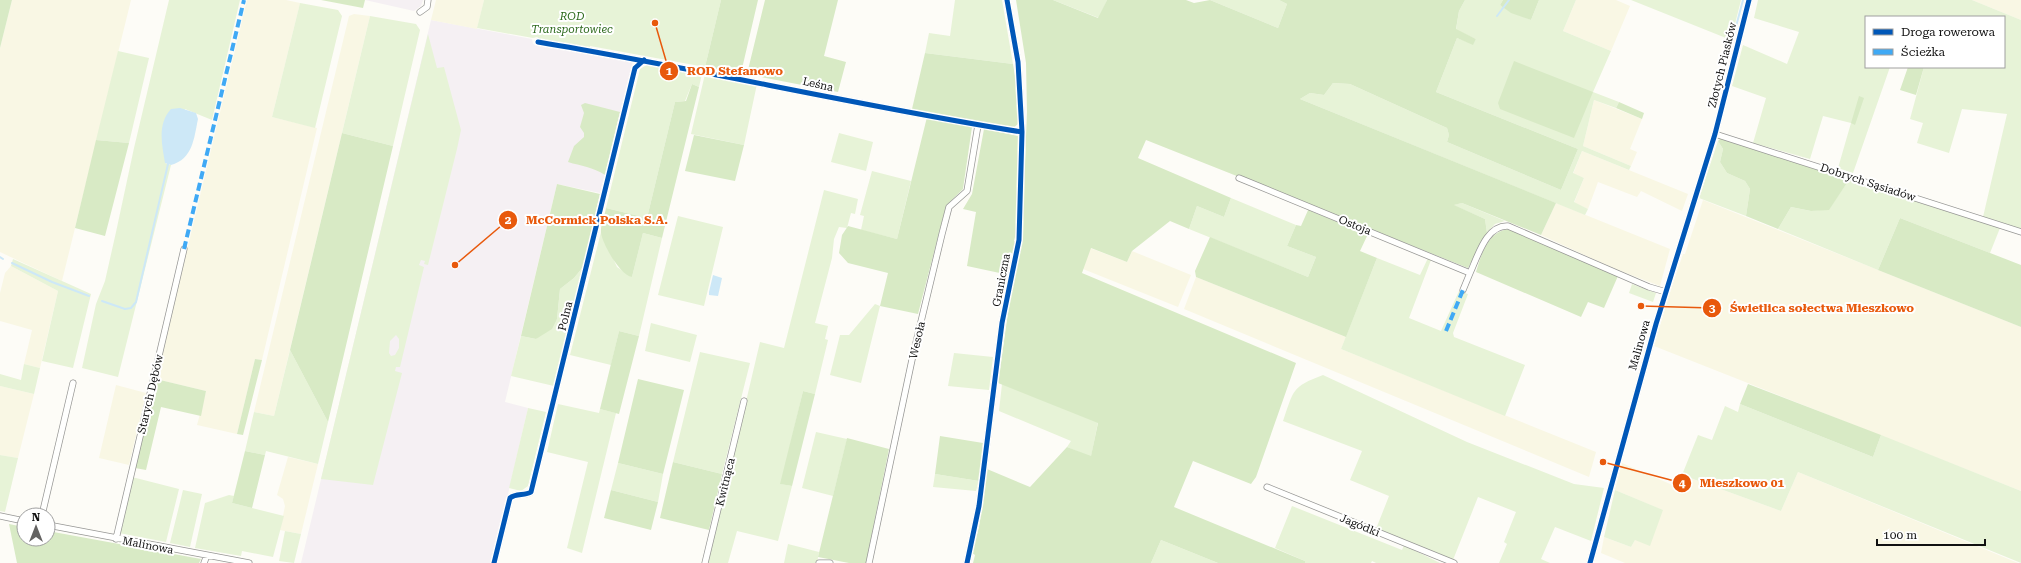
<svg xmlns="http://www.w3.org/2000/svg" width="2021" height="563" viewBox="0 0 2021 563" font-family="'Roboto Serif',serif">
	<style>
		.industrial { fill: #f5f0f3 }
		.farmland { fill: #f9f7e4 }
		.green { fill: #e7f3d7; fill-rule: evenodd }
		.forest { fill: #d8eac5 }
		.water { fill: #cde8f7 }
		.lines { fill: none; stroke-linecap: round; stroke-linejoin: round }
		.stream { stroke: #cde8f7; stroke-width: 2 }
		.street-casing { stroke: #979795; stroke-width: 7 }
		.street { stroke: #fffffe; stroke-width: 5.5 }
		.quiet { stroke: #3fa9f5; stroke-width: 4; stroke-dasharray: 8 4; stroke-linecap: butt }
		.cycleway-casing { stroke: #fff; stroke-width: 8 }
		.cycleway { stroke: #0057b8; stroke-width: 5 }
		.labels { text-anchor: middle; stroke-width: 4; stroke-linejoin: round; paint-order: stroke }
		.park-label { font-size: 11px; font-style: italic; fill: #2f6b1f; stroke: #fff }
		.street-label { font-size: 11px; fill: #111; stroke: #fff }
		.leader { fill: none; stroke: #e8590c; stroke-width: 1.5 }
		.callout-dot { fill: #e8590c; stroke: #fff; stroke-width: 1.5 }
		.mark-label { font-size: 12px; text-anchor: middle; font-weight: bold; fill: #fff }
		.callout-label { font-size: 12px; text-anchor: middle; font-weight: bold; fill: #e8590c; stroke: #fff; stroke-width: 4; stroke-linejoin: round; paint-order: stroke }
	</style>
	<rect width="100%" height="100%" fill="#fdfcf7"/>
	<!-- industrial -->
	<path class="industrial" d="M365,0h58l-2,6 -7,5z
		M431,20l101,19 1,5 100,17 -33,132 -43,-9 -52,218 23,6 -36,155h-191z"/>
	<!-- farmland -->
	<path class="farmland" d="M12,0h119l-69,281 -62,-29v-204z
		M247,0h39l14,3 -28,114 45,11 -55,232 -7,-1 -18,75 -40,-9 9,-34 -50,-12z
		M436,0h48l-7,29 -46,-9z
		M1576,0h40l14,6 -19,45 -48,-20z
		M1972,0h49v20z
		M354,14l16,2 -96,400 -20,-4 95,-396z
		M1594,100l48,19 -12,30 7,3 -6,14 -48,-20z
		M1582,151l106,43 -6,17 -41,-20 -4,6 -39,-15 -10,27 -14,-6 10,-25 -11,-4z
		M1703,200l318,127v164l-367,-145 16,-54 13,-38h2z
		M1556,203l114,46 -10,37 -45,-17 -74,-34z
		M1090,248l37,14 5,-11 59,24 -13,32 -95,-38z
		M11,266l47,25 -18,77 -16,-4 8,-34 -32,-9v-28l5,-20z
		M1196,277l150,60 -5,12 255,103 -7,25 -405,-168z
		M116,385l30,8 -17,72 -30,-7z
		M0,386l34,8 -16,64 -18,-3z
		M288,457l30,7 -17,70 -21,-4 5,-24 -2,-7 -6,-4z
		M1622,463l55,24 5,-12 99,36 17,-39 220,91h-393l-24,-10 3,-16 27,10 4,-7 27,-30 -47,-20z"/>
	<!-- green -->
	<path class="green" d="M169,0h71l-28,120 -27,-11 -20,54 6,2 -53,212 -36,-9 14,-64 9,-23 11,-49 18,-84z
		M484,0h237l-16,67 -115,-21v3l-49,-9 -4,-3 -4,1 -56,-10z
		M955,0h47l11,64 -88,-11 4,-20 21,3z
		M1053,0h54l-8,18z
		M1210,0h69l8,4 -9,24z
		M1465,0h38l-3,5 31,15 8,-20h37l-13,31 48,20 -18,41 26,10 -3,6 -22,-8 -11,46 48,20 -2,4 -47,-19 -9,22 11,5 -10,24 14,7 -3,6 -285,-116 10,-6 14,2 9,-12 17,1 97,44 2,7 -2,7 114,48 17,-41 -142,-57 21,-54 16,6 3,-5 -20,-9 3,-19z
		M1631,0h110l-10,40z
		M1758,0h214l49,20v210l-38,-13 24,-103 -45,-5 -13,44 -32,-10 6,-20 -13,-4 14,-52h80v-50h-138v50h24l-37,106 -15,-5 13,-45 -28,-7 -13,43 -57,-16 13,-45 -34,-12 11,-41 44,19 12,-32 -45,-14z
		M300,3l38,7 4,6 -27,112 -43,-11z
		M370,16l46,8 4,6 -27,116 -51,-13z
		M428,34l9,34 7,-1 17,63 -4,19 -29,116 -4,-1 1,-3 -4,-1 -2,5 5,2 -24,100h-4l-1,4 7,2 -29,112 -52,-6zM396,335l3,4v9l-4,7 -4,1 -2,-3 1,-12z
		M118,51l31,7 -20,85 -33,-3z
		M648,64l54,10 -3,13 -7,-3 -7,17 -10,1 -28,116 -41,-10 34,-139z
		M705,74l52,10 -13,61 -53,-11z
		M839,133l34,9 -7,29 -35,-9z
		M1718,141l5,8 -3,13 7,11 18,8 5,8 -4,27 -47,-18z
		M872,171l39,10 -14,58 -36,-9 3,-14 -4,-1z
		M1849,180l151,48 -10,25 -90,-35 -22,52 -100,-41 13,-22 20,4 18,-2z
		M824,190l34,9 -3,15 -4,-1 -4,15 -8,-1 -5,12 -2,19 -17,65 13,3 -3,13 3,1 -13,54 -12,-3 -22,93 11,2 -14,55 -41,-10 -9,32h-20l52,-221 24,6z
		M1231,198l65,27 -9,21 29,11 -8,20 -119,-48 8,-23 27,11z
		M1462,203l43,18 -10,3 -8,9 -2,-14 -32,-14z
		M678,216l45,11 -19,79 -46,-11z
		M601,232l16,35 15,10 11,-44 19,5 -23,98 -20,-5 -8,34 -41,-10z
		M1377,258l43,17 8,-17 3,2 -22,58 32,13 18,-40 9,3 -15,39 1,4 71,28 -20,51 -164,-67z
		M13,259l78,35 -18,74 -31,-7 16,-70 -47,-25z
		M583,267l-29,119 -43,-10 10,-40 15,3 21,-20 3,-30 14,-11z
		M1632,284l24,9 -3,9 -24,-9z
		M875,304l5,2 -19,77 -31,-8 10,-40h9z
		M651,323l46,12 -7,27 -45,-11z
		M290,350l38,72 -10,42 -52,-13 -1,4 -20,-4 9,-39 20,4z
		M700,352l50,11 -28,111 -49,-12z
		M954,353l39,4 -4,33 -41,-4z
		M24,364l16,4 -6,26 -34,-8v-12l21,6z
		M1323,375l144,67 107,42 30,4 -13,53 -36,-14 -14,32 9,4h-51l8,-19 -3,-2 12,-30 -38,-15 -25,63 -77,-31 13,-33 -39,-16 12,-29 -79,-30c11,-31 8,-34 40,-46z
		M1002,384l96,38 -7,35 -24,-10 4,-6 -72,-30z
		M558,404l41,9 1,-4 16,4 -34,140 -15,-5 21,-86 -41,-10z
		M1740,404l133,53 8,-22 140,56v72l-223,-91 -17,39 -99,-36 16,-40 14,5 13,-34 13,6z
		M528,408l18,4 -18,74 -7,5 -12,-3z
		M816,432l31,7 -14,57 -31,-8z
		M0,455l18,3 -13,54 -5,-1z
		M618,463l45,11 -5,28 -47,-12z
		M935,474l44,7 -3,10 -43,-4z
		M132,477l47,12 -13,53 -47,-9z
		M183,490l19,4 -12,53 -20,-4z
		M1615,490l48,20 -13,36 -15,-6 -4,7 -27,-10z
		M229,495l5,1 -2,7 52,13 -11,41 -31,-6 -1,5 -46,-8 10,-45z
		M1292,506l110,44 2,-5 36,18h-64l-4,-2 -1,2h-66v-2l-30,-13z
		M285,531l16,3 -7,29 -15,-2z
		M1161,540l57,23h-67z
		M788,544l31,8 -2,11h-33z"/>
	<!-- forest -->
	<path class="forest" d="M0,0h12l-12,48z
		M321,0h44l-2,8z
		M721,0h37l-17,73 -36,-6z
		M765,0h73l-14,56 22,6 -8,30 -87,-17 -3,-5z
		M1016,0h37l45,18 9,-18h79l8,3 16,-3 68,28 9,-24 -8,-4h186l-6,11 -3,18 20,10 -3,6 -16,-7 -21,54 142,57 -17,41 -114,-48 2,-7 -2,-7 -97,-44 -17,-1 -9,12 -14,-2 -10,6 256,104 -15,32 -79,-32 -8,2 31,14 2,14 -19,35 -322,-128 -8,18 93,40 -7,19 -27,-11 -8,23 -19,-8 -38,30 -5,11 -36,-14 -9,25 214,90 -40,114 -5,7 -58,-23 -19,46 131,54v2h-87l-57,-23 -10,23h-178l2,-8 -3,-2 7,-26 8,-58 43,18 37,-40 24,9 7,-33 -100,-40 10,-70 14,-78 5,-123 -1,-49z
		M1503,0h36l-8,20 -20,-7 -11,-8z
		M925,53l88,11 5,29v31l-6,5 -100,-20z
		M1514,61l79,31 -19,46 -74,-29 -2,-6z
		M1908,67h16l-8,28 -16,-5z
		M692,84l7,3 -37,151 -19,-5 -11,44c-12,-2 -29,-32 -31,-44 -1,-7 4,-18 5,-25l41,10 28,-116 11,-1z
		M1859,96l5,2 -9,27 -4,-2z
		M1619,102l25,11 -2,6 -26,-11z
		M585,103l35,9 -15,63c-12,-8 -24,-9 -37,-13l6,-16 10,-9v-4l-4,-6 4,-14 -3,-8z
		M927,117l45,10 -9,62 -17,17 -28,108 -38,-8 8,-33 -40,-10 -9,-10 3,-18 6,-9 49,13z
		M984,129l34,7 -1,93 -3,12 2,1 -7,33 -42,-9 9,-54 -13,-3 9,-15z
		M342,133l51,13 -65,276 -38,-72z
		M694,135l50,10 -9,36 -50,-10z
		M1720,139h2l127,41 -20,30 -18,1 -20,-4 -13,22 -32,-13 4,-27 -5,-8 -18,-8 -7,-11 3,-13 -5,-8z
		M96,140l33,3 -24,93 -30,-8z
		M557,184l43,10 -17,73 -9,11 -14,11 -3,30 -5,10 -16,10 -15,-3z
		M1309,208l4,4 55,22 -8,17 17,7 -31,79 -150,-60 -1,-6 15,-34 98,40 8,-20 -29,-11 9,-21 5,1z
		M1900,218l121,47v62l-143,-57z
		M1509,229l109,47 -14,32 -16,-6 -7,15 -105,-45c5,-17 12,-41 33,-43z
		M619,331l20,5 -20,78 -19,-5z
		M255,359l7,1 -19,75 -6,-1z
		M156,379l50,12 -5,25 -40,-9 -15,63 -11,-2z
		M638,379l46,11 -21,84 -45,-11z
		M1748,384l133,51 -8,22 -133,-53z
		M803,391l12,3 -23,92 -12,-2z
		M940,436l43,7 -4,38 -44,-7z
		M847,438l42,11 -23,114h-17l-31,-6z
		M245,451l20,4 -13,53 -20,-5z
		M673,462l49,12 -13,56 -49,-12z
		M611,490l47,12 -7,28 -47,-12z
		M9,524l15,3v12h24v-8l153,28 -2,4h-182z"/>
	<!-- water -->
	<path class="water" d="M180,108l16,5 2,6c-4,19 -5,40 -27,46l-6,-2c-3,-18 -8,-39 6,-54z
		M713,275l9,3 -4,18 -9,-1v-3z"/>
	<g class="lines">
		<!-- stream -->
		<path class="stream" d="M1497,16l12,-16
			M1733,38l10,-38
			M0,257l3,2
			M12,263l40,19 37,14
			M102,301l23,8 6,-1 5,-6 32,-138"/>
		<defs>
			<path id="street" d="M420,12l7,-5 1,-7
				M538,42c162,27 322,64 484,90
				M1715,134l306,98
				M1239,178l231,95c8,-17 16,-48 38,-47l141,61 17,5
				M1463,290l7,-17
				M1267,487l187,76
				M42,515l31,-132
				M0,516l24,5
				M48,525l201,38
				M116,539l68,-290
				M204,563l3,-8
				M494,563l16,-65c6,-5 15,-2 21,-6l104,-424 9,-8
				M705,563l39,-162
				M819,563h11
				M869,563l44,-208 29,-121 7,-27 18,-16 11,-66
				M967,563l12,-57 23,-183 17,-83 3,-108 -4,-70 -11,-62
				M1590,563l66,-239 59,-190 34,-134"/>
		</defs>
		<!-- street casing -->
		<use href="#street" class="street-casing"/>
		<!-- street -->
		<use href="#street" class="street"/>
		<!-- quiet -->
		<path class="quiet" d="M184,249l60,-249
			M1446,331l17,-41"/>
		<defs>
			<path id="cycleway" d="M538,42c162,27 322,64 484,90
				M494,563l16,-65c6,-5 15,-2 21,-6l104,-424 9,-8
				M967,563l12,-57 23,-183 17,-83 3,-108 -4,-70 -11,-62
				M1590,563l66,-239 59,-190 34,-134"/>
		</defs>
		<!-- cycleway casing -->
		<use href="#cycleway" class="cycleway-casing"/>
		<!-- cycleway -->
		<use href="#cycleway" class="cycleway"/>
	</g>
	<g class="labels">
		<!-- park labels -->
		<g class="park-label">
			<text x="572" y="20">ROD<tspan x="572" dy="13">Transportowiec</tspan></text>
		</g>
		<!-- street labels -->
		<g class="street-label">
			<text transform="translate(1722 65) rotate(-76)" y="4">Złotych Piasków</text>
			<text transform="translate(818 84) rotate(13)" y="4">Leśna</text>
			<text transform="translate(1868 182) rotate(18)" y="4">Dobrych Sąsiadów</text>
			<text transform="translate(1355 225) rotate(22)" y="4">Ostoja</text>
			<text transform="translate(1001 280) rotate(-79)" y="4">Graniczna</text>
			<text transform="translate(565 316) rotate(-76)" y="4">Polna</text>
			<text transform="translate(917 340) rotate(-77)" y="4">Wesoła</text>
			<text transform="translate(1639 345) rotate(-74)" y="4">Malinowa</text>
			<text transform="translate(150 394) rotate(-77)" y="4">Starych Dębów</text>
			<text transform="translate(725 482) rotate(-76)" y="4">Kwitnąca</text>
			<text transform="translate(1360 525) rotate(22)" y="4">Jagódki</text>
			<text transform="translate(148 545) rotate(11)" y="4">Malinowa</text>
		</g>
	</g>
	<!-- callouts -->
	<path class="leader" d="M655 23L669 71M455 265L508 220M1641 306L1712 308M1603 462L1682 483"/>
	<g class="callout-dot">
		<circle cx="655" cy="23" r="4"/>
		<circle cx="455" cy="265" r="4"/>
		<circle cx="1641" cy="306" r="4"/>
		<circle cx="1603" cy="462" r="4"/>
		<circle cx="669" cy="71" r="10"/>
		<circle cx="508" cy="220" r="10"/>
		<circle cx="1712" cy="308" r="10"/>
		<circle cx="1682" cy="483" r="10"/>
	</g>
	<g class="mark-label">
		<text x="669" y="75">1</text>
		<text x="508" y="224">2</text>
		<text x="1712" y="312">3</text>
		<text x="1682" y="487">4</text>
	</g>
	<g class="callout-label">
		<text x="735" y="75">ROD Stefanowo</text>
		<text x="597" y="224">McCormick Polska S.A.</text>
		<text x="1822" y="312">Świetlica sołectwa Mieszkowo</text>
		<text x="1742" y="487">Mieszkowo 01</text>
	</g>
	<!-- legend -->
	<rect x="1865" y="16" width="140" height="52" fill="#ffffff" stroke="#a0a0a0"/>
	<rect x="1873" y="29" width="20" height="6" fill="#0057b8" stroke="#a0a0a0"/>
	<text x="1901" y="36" font-size="12" fill="#111111">Droga rowerowa</text>
	<rect x="1873" y="49" width="20" height="6" fill="#3fa9f5" stroke="#a0a0a0"/>
	<text x="1901" y="56" font-size="12" fill="#111111">Ścieżka</text>
	<!-- north arrow -->
	<g transform="translate(36 527)"><circle r="19" fill="#ffffff" stroke="#a0a0a0"/>
	<path d="M0-3L7 15L0 10L-7 15Z" fill="#646362"/>
	<text y="-6" font-size="11" font-weight="bold" text-anchor="middle" fill="#111111">N</text>
	</g>
	<!-- scale -->
	<path d="M1877 539v6h108v-6" fill="none" stroke="#111111" stroke-width="2"/>
	<text x="1883" y="539" font-size="12" fill="#111111" stroke="#ffffff" stroke-width="3" paint-order="stroke">100 m</text>
</svg>
